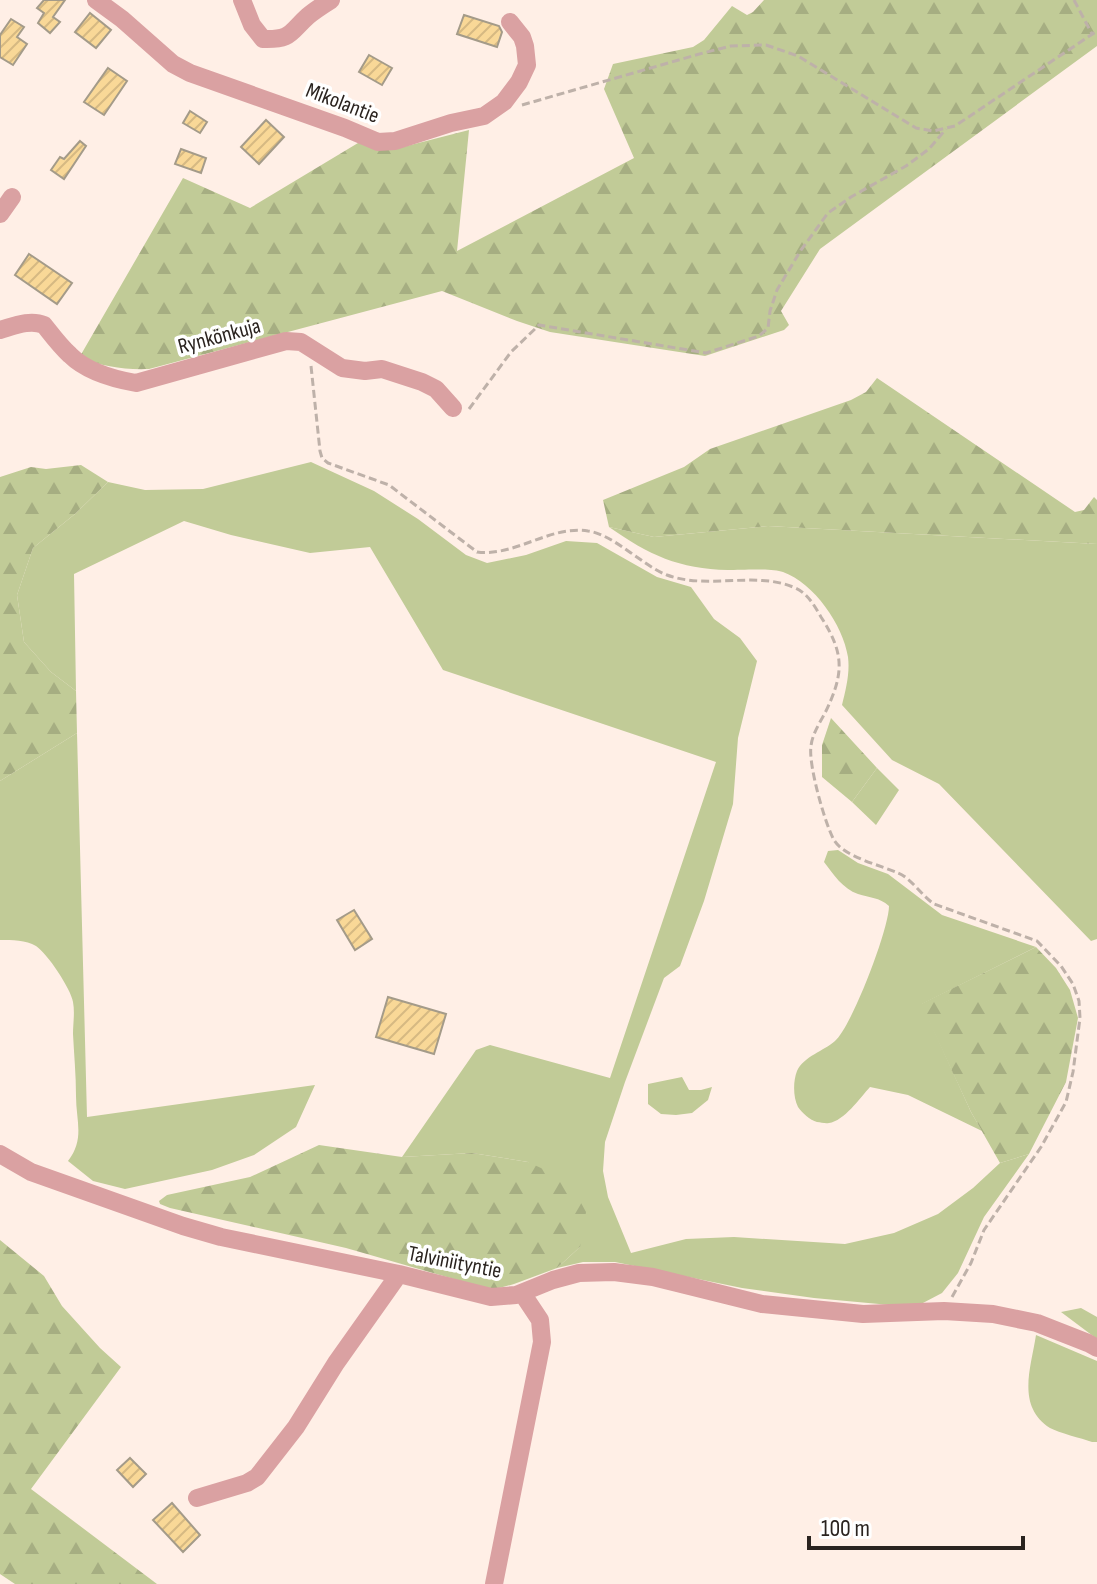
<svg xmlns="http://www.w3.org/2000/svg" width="1097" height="1584" viewBox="0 0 1097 1584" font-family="'Sofia Sans Condensed',sans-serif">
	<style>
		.grass { fill: #c1cb97 }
		.forest { fill: url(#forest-firs) }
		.building { fill: url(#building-hatch); stroke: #a49b89; stroke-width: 2 }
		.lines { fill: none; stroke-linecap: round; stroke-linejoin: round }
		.path { stroke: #beb1a9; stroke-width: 3; stroke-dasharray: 8 4; stroke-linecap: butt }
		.minor { stroke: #daa1a2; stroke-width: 18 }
		.labels { text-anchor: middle; stroke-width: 7; stroke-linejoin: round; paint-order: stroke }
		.street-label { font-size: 22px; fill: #2a231f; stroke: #fff }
	</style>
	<defs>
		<pattern id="forest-firs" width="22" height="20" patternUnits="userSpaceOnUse" patternTransform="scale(2)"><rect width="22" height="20" fill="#c1cb97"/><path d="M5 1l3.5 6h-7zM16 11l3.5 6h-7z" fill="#a6ae82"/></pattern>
		<pattern id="building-hatch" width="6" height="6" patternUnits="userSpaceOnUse" patternTransform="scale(2)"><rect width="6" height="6" fill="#f9d897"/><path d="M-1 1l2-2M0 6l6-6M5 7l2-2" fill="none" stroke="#d6b982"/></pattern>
	</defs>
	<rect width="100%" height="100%" fill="#ffefe6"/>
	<!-- grass -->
	<path class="grass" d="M311,462l63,29 44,28 48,36 21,8 39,-8 40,-14 31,2 60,34 34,10 23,32 26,19 17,23 -19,77 -5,66 -29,97 -24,65 -16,12 -39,104 -20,60 -2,29 5,26 23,56 55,-14 48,-2 111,7 49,-11 44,-19 35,-26 27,-25 29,-9 -45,63 -26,56 -16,20 -21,11 -31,1 -76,-7 -72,-10 -127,-26h-32l-26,6 23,-21 -52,-85 -56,-9 -70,4 74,-107 14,-5 120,33 106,-316 -273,-92 -73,-123 -60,6 -79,-18 -47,-14 -110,53 2,117 -25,-19 -27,-30 -7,-47 16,-47 42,-34 33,-32 37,8 58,-1z
		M768,526l329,18v395l-6,2 -152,-157 -47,-24 -50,-55c4,-16 8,-32 6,-48 -5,-32 -34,-74 -65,-85 -11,-4 -41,-2 -55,-2 -49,-1 -79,-15 -119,-43l45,10z
		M77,733l10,384 228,-32 -19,42 -42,28 -42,15 -87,19 -32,-8 -25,-20c17,-22 8,-40 8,-65 0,-21 -2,-42 -3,-62 0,-10 2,-22 0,-32 -2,-13 -26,-49 -37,-56 -10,-6 -24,-6 -36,-6v-159z
		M877,768l22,22 -23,35 -24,-23z
		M838,850l20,13 30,11 54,41 94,32 -114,57 49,108 11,19 -74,-36 -38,-8c-10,11 -26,34 -41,36 -4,1 -8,-1 -12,-1 -7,-2 -15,-9 -19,-15 -5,-10 -5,-26 -1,-36 7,-15 27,-20 38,-30 17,-15 54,-112 54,-135 -10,-9 -19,-8 -31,-12 -15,-5 -25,-20 -34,-32l4,-11z
		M682,1077l7,13h12l11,-3 -4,13 -16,13 -16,2 -15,-1 -13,-10v-20z
		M1081,1308l16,9v22l-36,-27z
		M1036,1335l61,26v81h-5c-11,-4 -33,-9 -42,-14 -34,-22 -19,-60 -14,-93z"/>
	<!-- forest -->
	<path class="forest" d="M764,0h333v46l-277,203 -39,62 8,14 -5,5 -79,26 -155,-24 -33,-11 -75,-30 -293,78c-26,1 -46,-3 -70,-11l104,-180 67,30 113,-68 32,9 74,-19 -12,121 177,-93 -30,-69 9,-25 80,-17 11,-7 28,-34 15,9 6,-3z
		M877,378l198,134 9,-2 10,-13 3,3v44l-329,-18 -114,11 -45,-10 -6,-27 81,-33 26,-18 141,-49 15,-8z
		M81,465l27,17 -33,32 -42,34 -16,47 7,47 27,30 25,19 1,42 -77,48v-304l31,-10 15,2z
		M831,718l46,50 -25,34 -30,-25v-32z
		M1036,947l20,21 14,22 8,28 -12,64 -37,72 -29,9 -29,-51 -50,-108z
		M319,1145l83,12 70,-4 56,9 41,19 17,31 -6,35 -23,21 -43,16 -22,6 -146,-42 -176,-40 -10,-4 -1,-3 8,-6 83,-18z
		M0,1240l44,36 18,30 38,42 21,19 -90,122 126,95h-142l-15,-10z"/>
	<!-- building -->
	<path class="building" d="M44,0h21l-12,17 7,5 -10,11 -12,-10 6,-10 -7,-5z
		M90,13l21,17 -15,18 -21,-16z
		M464,15l35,11 3,6 -5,15 -40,-13z
		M11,19l13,8 -7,10 10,7 -14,21 -13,-8v-22z
		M369,55l23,13 -10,17 -23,-13z
		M108,68l19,13 -23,34 -20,-13z
		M190,111l17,11 -7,11 -17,-10z
		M266,120l18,17 -25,27 -18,-17z
		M80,141l6,5 -22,33 -13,-9 9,-13 4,2z
		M181,149l25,9 -5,15 -26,-9z
		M29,254l43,29 -15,21 -42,-29z
		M354,910l18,29 -17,11 -18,-30z
		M388,997l58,17 -12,40 -58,-17z
		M130,1458l16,16 -13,13 -16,-17z
		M172,1503l28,32 -17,17 -30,-32z"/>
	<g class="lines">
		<!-- path -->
		<path class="path" d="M1074,0l18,34
			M522,105l181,-52 28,-7 35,-1 32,11 118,72 17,3 22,-5 142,-95
			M311,366l9,85 2,7 6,5 61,22 88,67c38,5 73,-27 111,-21 25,3 55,35 79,44 41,15 87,-4 126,12 14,5 21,18 28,30 24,37 23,57 4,96 -5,9 -13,22 -14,33 -3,18 14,78 23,94 10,17 46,25 64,33 13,5 23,22 36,31l103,37 24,25 12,18 6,17 1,17 -7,54 -7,30 -25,45 -57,83 -13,33 -19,34
			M469,409l42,-57 28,-27 167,28 53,-17 9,-8 2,-17 7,-21 24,-40 27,-37 23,-16 55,-31 23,-17 17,-20"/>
		<!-- minor -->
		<path class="minor" d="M96,0l26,19 51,45 17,9 155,55 33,14 17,-1 56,-18 33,-7 20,-14 15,-20 8,-17 -2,-19 -3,-9 -12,-15
			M242,0l10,25 11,14c29,1 26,-6 45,-23 7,-6 15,-11 23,-16
			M0,214l12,-17
			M0,330c14,-4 30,-11 44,-5 8,10 16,21 26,30 17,17 43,24 66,28l150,-42 15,1 41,26 23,3 17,-2 40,13 14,7 17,19
			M0,1154l31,18 152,54 38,11 178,37 92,23 25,-2 37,-15 26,-7 35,-1 39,5 109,27 101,10 81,-3 49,3 44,9 51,20 9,5
			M197,1498l50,-15 10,-6 39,-50 40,-64 63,-89
			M494,1584l48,-242 -2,-22 -18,-27"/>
	</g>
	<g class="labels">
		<!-- street labels -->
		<g class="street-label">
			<text transform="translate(343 102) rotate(21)" y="8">Mikolantie</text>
			<text transform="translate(219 335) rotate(-15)" y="8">Rynkönkuja</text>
			<text transform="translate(455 1261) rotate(11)" y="8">Talviniityntie</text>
		</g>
	</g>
	<!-- scale -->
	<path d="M809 1536v12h214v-12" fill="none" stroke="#2a231f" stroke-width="4"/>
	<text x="821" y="1536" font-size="24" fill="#2a231f" stroke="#ffffff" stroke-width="6" paint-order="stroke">100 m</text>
</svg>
